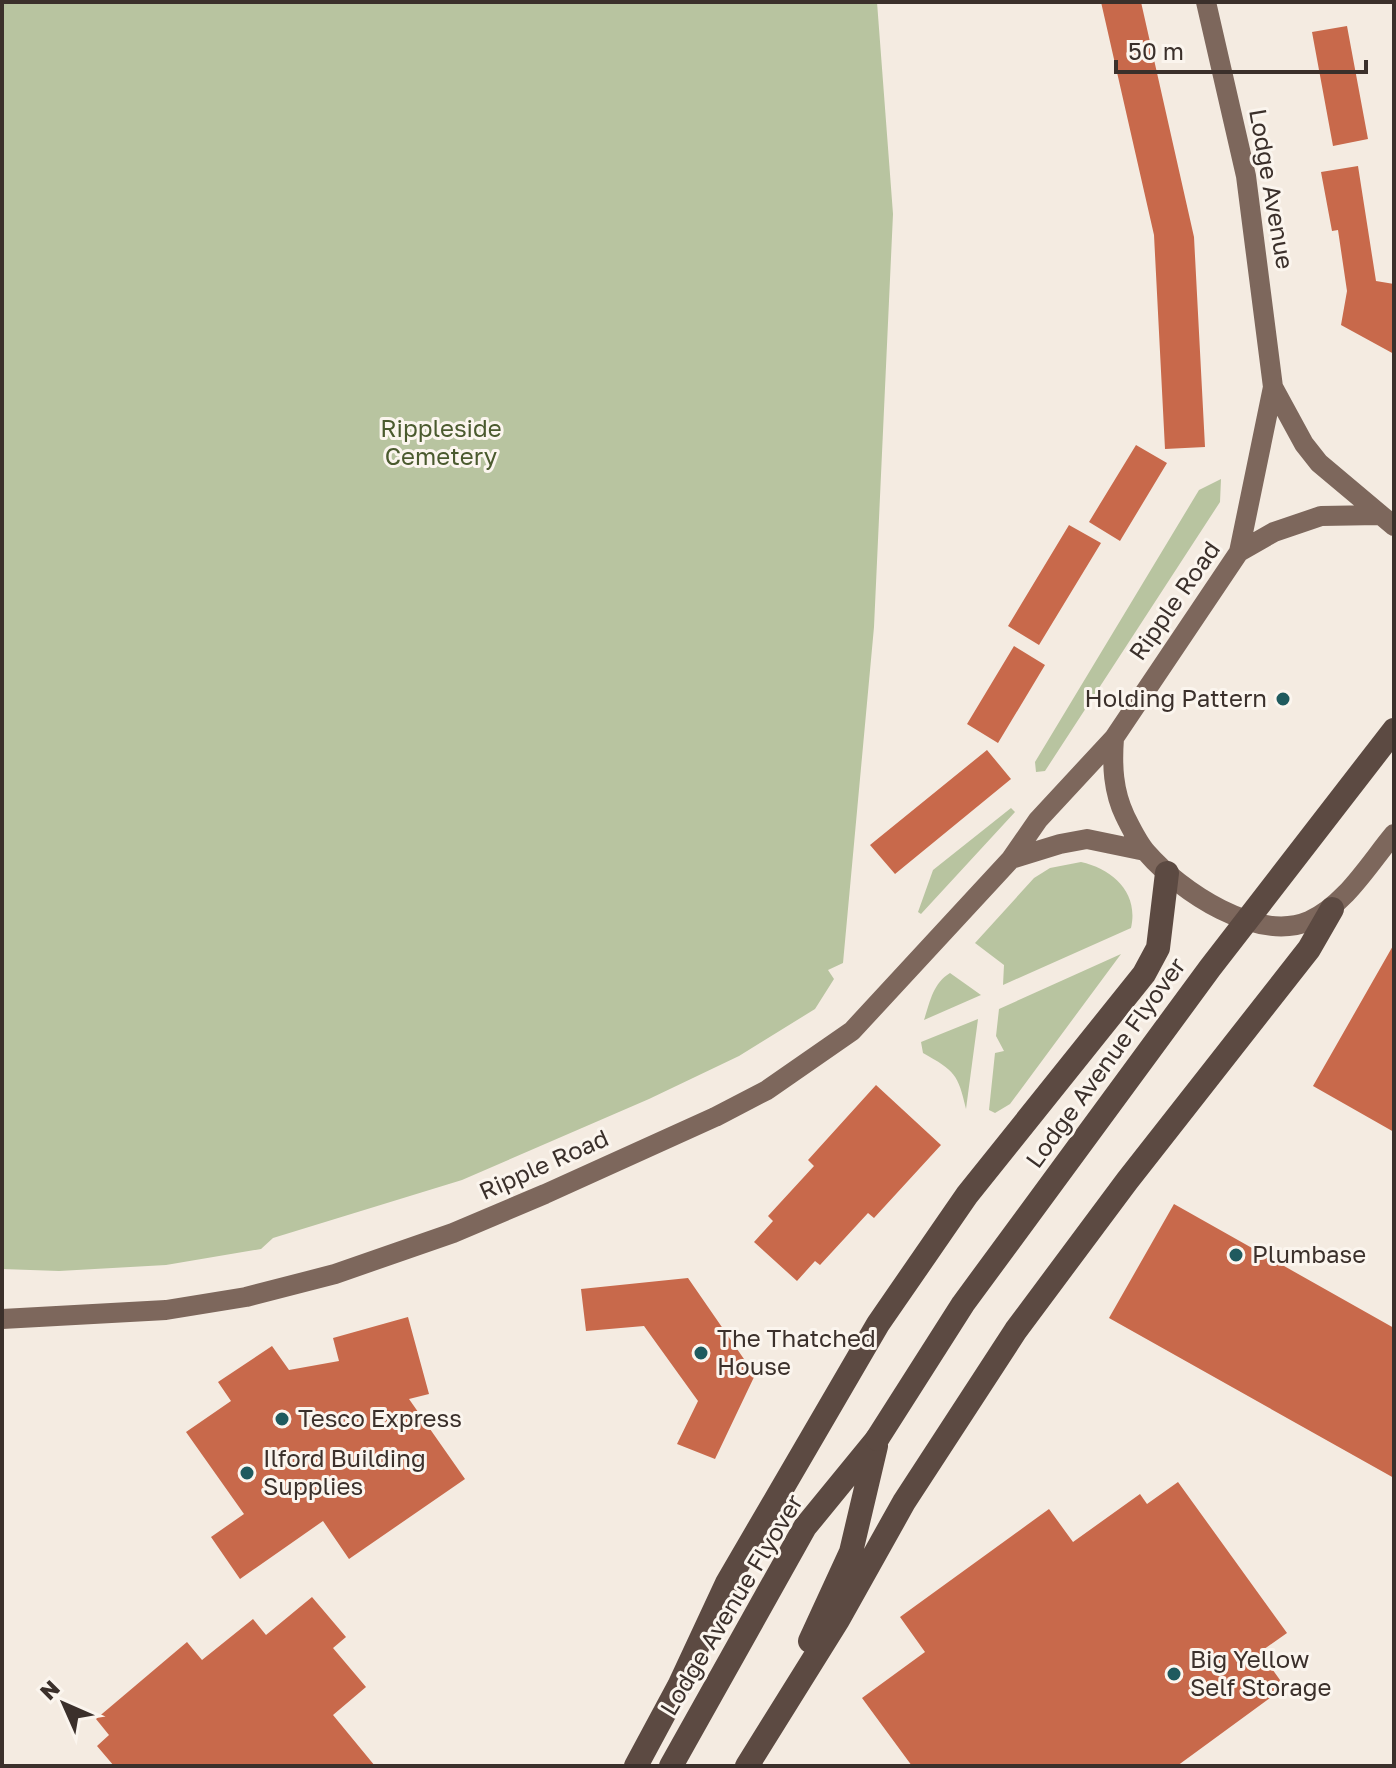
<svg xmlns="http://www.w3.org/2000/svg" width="1396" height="1768" viewBox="0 0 1396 1768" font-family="'Golos Text',sans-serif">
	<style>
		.green { fill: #b8c4a0 }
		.building { fill: #c8694b }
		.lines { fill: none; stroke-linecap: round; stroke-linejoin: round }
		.major { stroke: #7d675c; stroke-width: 20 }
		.highway { stroke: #5c4a42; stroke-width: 24 }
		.highway-bridge { stroke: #5c4a42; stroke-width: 24 }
		.poi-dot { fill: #1f5a5e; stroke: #fbf5ee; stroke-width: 3 }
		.labels { text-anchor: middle; stroke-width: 6; stroke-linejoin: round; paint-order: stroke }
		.street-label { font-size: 24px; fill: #3b302b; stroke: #fbf5ee }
		.park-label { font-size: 24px; fill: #4a5a2e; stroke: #fbf5ee }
		.poi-label { font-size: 24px; fill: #3b302b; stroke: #fbf5ee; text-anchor: start }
	</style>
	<rect width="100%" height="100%" fill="#f4ebe1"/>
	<!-- green -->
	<path class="green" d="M2,2h875l16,212 -19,413 -31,336 -15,7 6,9 -19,30 -76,47 -90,43 -187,81 -189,58 -12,11 -95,16 -107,6 -57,-2z
		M1221,479l-1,23 -175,269 -9,1 -1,-10 164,-272z
		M1011,808l4,4 -94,102 -3,-2 15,-42z
		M1081,862c32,7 58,31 50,66l-128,57 1,-20 -29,-22 59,-65 16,-10z
		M1121,954l-111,150 -15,9 -6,-3 6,-57 9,-2 -8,-15 3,-27z
		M950,973l31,22 -57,25c6,-18 9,-37 26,-47z
		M978,1019l-12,90c-8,-35 -11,-38 -43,-56l-2,-11z"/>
	<!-- building -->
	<path class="building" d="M1101,2h40l53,235 11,210 -40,2 -11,-214z
		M1347,26l21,113 -35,7 -21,-114z
		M1358,166l18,115 18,3v70l-53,-29 6,-34 -9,-61 -6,1 -11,-59z
		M1136,445l31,18 -47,78 -31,-19z
		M1069,525l32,18 -62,102 -31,-19z
		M1014,646l31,19 -47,78 -31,-19z
		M987,750l24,29 -116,95 -25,-29z
		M1394,944v188l-81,-46z
		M876,1085l65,60 -67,73 -6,-5 -48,52 -5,-4 -18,20 -43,-39 19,-21 -5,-5 46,-50 -6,-6z
		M1174,1204l220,124v150l-285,-160z
		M688,1278l67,97 -40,84 -38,-15 21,-43 -54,-75 -58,5 -5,-42z
		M408,1317l21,77 -20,5 56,80 -116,80 -26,-38 -83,58 -29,-42 33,-23 -58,-82 45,-31 -13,-19 54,-36 17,24 50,-9 -6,-23z
		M1178,1482l109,151 -27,19 25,35 -108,79h-265l-50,-68 63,-46 -25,-35 149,-108 24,33 67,-48 7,10z
		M312,1597l34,40 -13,11 33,39 -33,28 42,51h-261l-17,-20 12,-11 -13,-16 91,-77 15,18 51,-41 13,16z"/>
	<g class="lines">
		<!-- major -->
		<path class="major" d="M1206,2l40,174 27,211 -34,165
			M1273,387l31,57 15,19 75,63
			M1114,738c-2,27 -1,53 11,78 6,12 13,27 22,37 33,38 110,90 162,68 36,-16 60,-57 85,-87
			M1011,859l49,-15 27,-5 58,12
			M2,1319l164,-9 80,-13 89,-23 118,-41 92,-39 170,-77 52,-27 85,-59 159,-172 27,-39 76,-82 125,-186 35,-20 47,-16 58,-1"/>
		<!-- highway -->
		<path class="highway" d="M810,1641l41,-89 25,-106
			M636,1766l43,-80 48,-103 151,-259 89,-129 177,-221 14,-26 9,-75
			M671,1766l134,-239 72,-88
			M747,1766l91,-146 66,-118 112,-172 111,-149 182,-232 23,-40"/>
		<!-- highway-bridge -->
		<path class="highway-bridge" d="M877,1439l86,-135 247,-336 184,-238"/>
	</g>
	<!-- markers -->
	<g class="poi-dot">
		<circle cx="1283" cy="699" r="8"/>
		<circle cx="1236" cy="1255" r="8"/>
		<circle cx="701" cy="1353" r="8"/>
		<circle cx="282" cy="1419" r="8"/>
		<circle cx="247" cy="1473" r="8"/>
		<circle cx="1174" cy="1674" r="8"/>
	</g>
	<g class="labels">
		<!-- street labels -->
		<g class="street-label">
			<text transform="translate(1271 189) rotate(80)" y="8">Lodge Avenue</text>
			<text transform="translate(1175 601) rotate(-55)" y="8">Ripple Road</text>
			<text transform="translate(1106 1063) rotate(-54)" y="8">Lodge Avenue Flyover</text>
			<text transform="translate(544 1165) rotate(-24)" y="8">Ripple Road</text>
			<text transform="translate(732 1605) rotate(-59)" y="8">Lodge Avenue Flyover</text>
		</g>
		<!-- park labels -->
		<g class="park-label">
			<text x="441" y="437">Rippleside<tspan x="441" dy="28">Cemetery</tspan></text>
		</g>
		<!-- poi labels -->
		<g class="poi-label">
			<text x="1267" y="707" text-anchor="end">Holding Pattern</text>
			<text x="1252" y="1263">Plumbase</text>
			<text x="717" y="1347">The Thatched<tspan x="717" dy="28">House</tspan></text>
			<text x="298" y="1427">Tesco Express</text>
			<text x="263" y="1467">Ilford Building<tspan x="263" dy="28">Supplies</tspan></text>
			<text x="1190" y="1668">Big Yellow<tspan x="1190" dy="28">Self Storage</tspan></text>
		</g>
	</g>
	<!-- border -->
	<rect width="1396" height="1768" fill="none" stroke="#3b302b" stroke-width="8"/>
	<!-- north arrow -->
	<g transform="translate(64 1704) rotate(315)" stroke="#fbf5ee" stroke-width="6" paint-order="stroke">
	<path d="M0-6L14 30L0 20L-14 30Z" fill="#3b302b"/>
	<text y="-12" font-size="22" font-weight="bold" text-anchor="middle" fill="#3b302b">N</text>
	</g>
	<!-- scale -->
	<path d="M1116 60v12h250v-12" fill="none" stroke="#3b302b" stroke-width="4"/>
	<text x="1128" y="60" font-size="24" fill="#3b302b" stroke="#fbf5ee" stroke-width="6" paint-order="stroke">50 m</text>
</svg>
